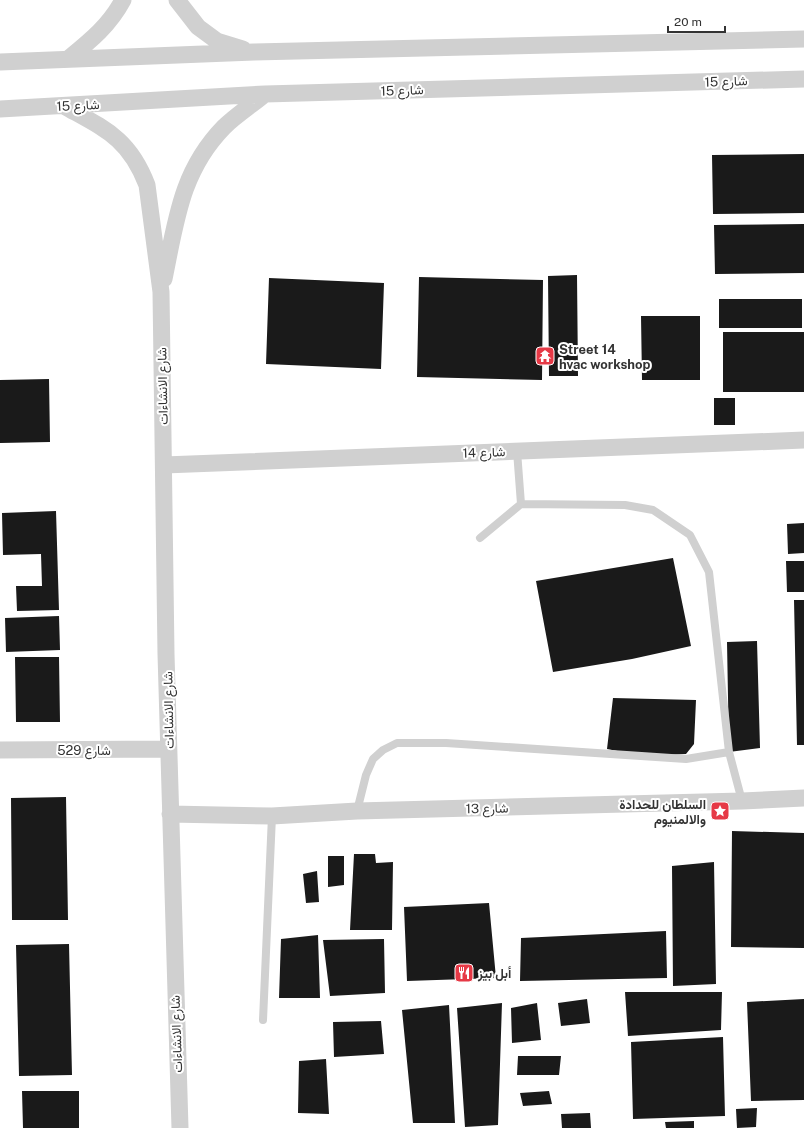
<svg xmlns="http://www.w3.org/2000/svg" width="804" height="1128" viewBox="0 0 804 1128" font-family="'Public Sans',Vazirmatn,sans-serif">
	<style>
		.building { fill: #1a1a1a }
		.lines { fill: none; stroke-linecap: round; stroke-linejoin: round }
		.service { stroke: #d0d0d0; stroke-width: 8 }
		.minor { stroke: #d0d0d0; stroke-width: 17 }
		.labels { text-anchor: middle; stroke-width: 4; stroke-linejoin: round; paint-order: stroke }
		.street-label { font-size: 13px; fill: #333; stroke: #fff }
		.poi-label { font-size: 13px; font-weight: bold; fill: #333; stroke: #fff; text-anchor: start }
	</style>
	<rect width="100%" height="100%" fill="#fff"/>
	<!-- building -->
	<path class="building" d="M804,154v59l-91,1 -1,-59z
		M804,224v49l-89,1 -1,-49z
		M577,275l1,101h-29l-1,-100z
		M419,277l124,3 -1,100 -125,-3z
		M269,278l115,5 -3,86 -115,-5z
		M719,299h83v29h-83z
		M641,316h59v64h-58z
		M723,332h81v60h-81z
		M49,379l1,63 -50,1v-63z
		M714,398h21v27h-21z
		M56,511l3,99 -42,1 -1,-25h26l-1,-32 -38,1 -1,-42z
		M804,523v30l-16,1 -1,-30z
		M673,558l18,88 -59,13 -79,13 -17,-91z
		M786,561h18v31h-17z
		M794,600h10v145h-7z
		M59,616l1,34 -54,2 -1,-34z
		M757,641l3,107 -31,4 -2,-110z
		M15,657h44l1,65h-44z
		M613,698l83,2 -2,44 -8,10 -43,2 -36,-7z
		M66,797l2,123h-56l-1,-122z
		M732,831l72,2v115l-73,-1z
		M354,854h21l1,9 17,-1 -1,68h-42z
		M328,856h16v29l-16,2z
		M714,862l2,122 -43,2 -1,-120z
		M317,871l2,31 -13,1 -3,-29z
		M489,903l7,75 -89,3 -3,-74z
		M666,931l1,47 -147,3 1,-43z
		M318,935l2,63h-41l2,-59z
		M384,939l1,54 -55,3 -7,-56z
		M69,944l3,131 -53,1 -3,-131z
		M625,992h97l-1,38 -93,6z
		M587,999l3,24 -29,3 -3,-23z
		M804,999v101l-53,1 -4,-99z
		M502,1003l-4,122 -33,2 -8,-119z
		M537,1003l4,37 -29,3 -1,-35z
		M449,1005l6,118h-42l-11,-113z
		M381,1021l3,33 -50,3 -1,-35z
		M723,1037l2,79 -92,3 -2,-77z
		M518,1056h43l-2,19h-42z
		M326,1059l3,55 -31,-1 1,-52z
		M22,1091h57v37h-56z
		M549,1091l3,13 -29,2 -3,-13z
		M757,1108l-1,19 -19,1 -1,-19z
		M590,1113l1,15h-29l-1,-14z
		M694,1121v7h-28l-1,-6z"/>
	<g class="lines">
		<!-- service -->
		<path class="service" d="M517,451l4,53
			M480,538l41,-34 104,1 28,5 37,25 19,37 20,180 13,49
			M357,811l9,-36 7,-16 10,-9 14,-7h49l240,16 43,-7
			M263,1020l9,-204"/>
		<!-- minor -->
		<path class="minor" d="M177,0l21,27 19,14 26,8
			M68,59c22,-18 41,-33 55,-59
			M0,62l254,-10 550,-13
			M64,106c41,23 65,32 83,79l14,107 5,362 14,474
			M0,109l265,-15 539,-15
			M164,279c12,-58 17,-108 60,-152 12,-12 28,-22 41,-33
			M164,465l640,-25
			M0,750l168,-1
			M170,814l102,2 85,-5 385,-10 62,-3"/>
	</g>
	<!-- icons -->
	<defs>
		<symbol id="temple-square" viewBox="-11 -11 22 22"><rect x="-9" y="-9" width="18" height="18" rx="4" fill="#e63946" stroke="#fff"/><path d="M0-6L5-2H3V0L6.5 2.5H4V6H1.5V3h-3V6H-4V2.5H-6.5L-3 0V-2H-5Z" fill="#fff"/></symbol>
		<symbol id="sight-square" viewBox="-11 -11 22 22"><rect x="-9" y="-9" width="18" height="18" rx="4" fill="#e63946" stroke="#fff"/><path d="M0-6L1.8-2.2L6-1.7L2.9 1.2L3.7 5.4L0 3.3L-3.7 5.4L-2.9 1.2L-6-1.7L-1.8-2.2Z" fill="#fff"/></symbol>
		<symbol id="restaurant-square" viewBox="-11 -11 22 22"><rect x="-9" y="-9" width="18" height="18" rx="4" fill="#e63946" stroke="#fff"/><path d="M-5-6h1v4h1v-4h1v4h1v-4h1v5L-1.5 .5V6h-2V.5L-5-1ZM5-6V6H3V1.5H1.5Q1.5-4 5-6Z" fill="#fff"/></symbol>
	</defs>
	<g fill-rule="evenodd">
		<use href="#temple-square" x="534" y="345" width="22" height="22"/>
		<use href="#sight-square" x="709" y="800" width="22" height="22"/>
		<use href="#restaurant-square" x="453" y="962" width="22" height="22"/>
	</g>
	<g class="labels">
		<!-- street labels -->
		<g class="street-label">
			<text transform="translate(726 81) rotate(-2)" y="5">شارع 15</text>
			<text transform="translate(402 90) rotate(-2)" y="5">شارع 15</text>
			<text transform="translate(78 105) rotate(-3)" y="5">شارع 15</text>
			<text transform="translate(162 386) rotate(-91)" y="5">شارع الانشاءات</text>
			<text transform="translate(484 452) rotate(-2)" y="5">شارع 14</text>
			<text transform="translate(168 710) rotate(-91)" y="5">شارع الانشاءات</text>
			<text x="84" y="755">شارع 529</text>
			<text transform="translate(487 808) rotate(-1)" y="5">شارع 13</text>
			<text transform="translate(176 1034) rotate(-92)" y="5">شارع الانشاءات</text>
		</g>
		<!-- poi labels -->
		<g class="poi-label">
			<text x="559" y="354">Street 14<tspan x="559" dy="15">hvac workshop</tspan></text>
			<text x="706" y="809" text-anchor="end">السلطان للحدادة<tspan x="706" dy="15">والالمنيوم</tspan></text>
			<text x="478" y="978">أبل بيز</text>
		</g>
	</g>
	<!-- scale -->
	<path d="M668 26v6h57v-6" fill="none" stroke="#333333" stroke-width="2"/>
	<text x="674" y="26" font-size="12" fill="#333333" stroke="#ffffff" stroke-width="3" paint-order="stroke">20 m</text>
</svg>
